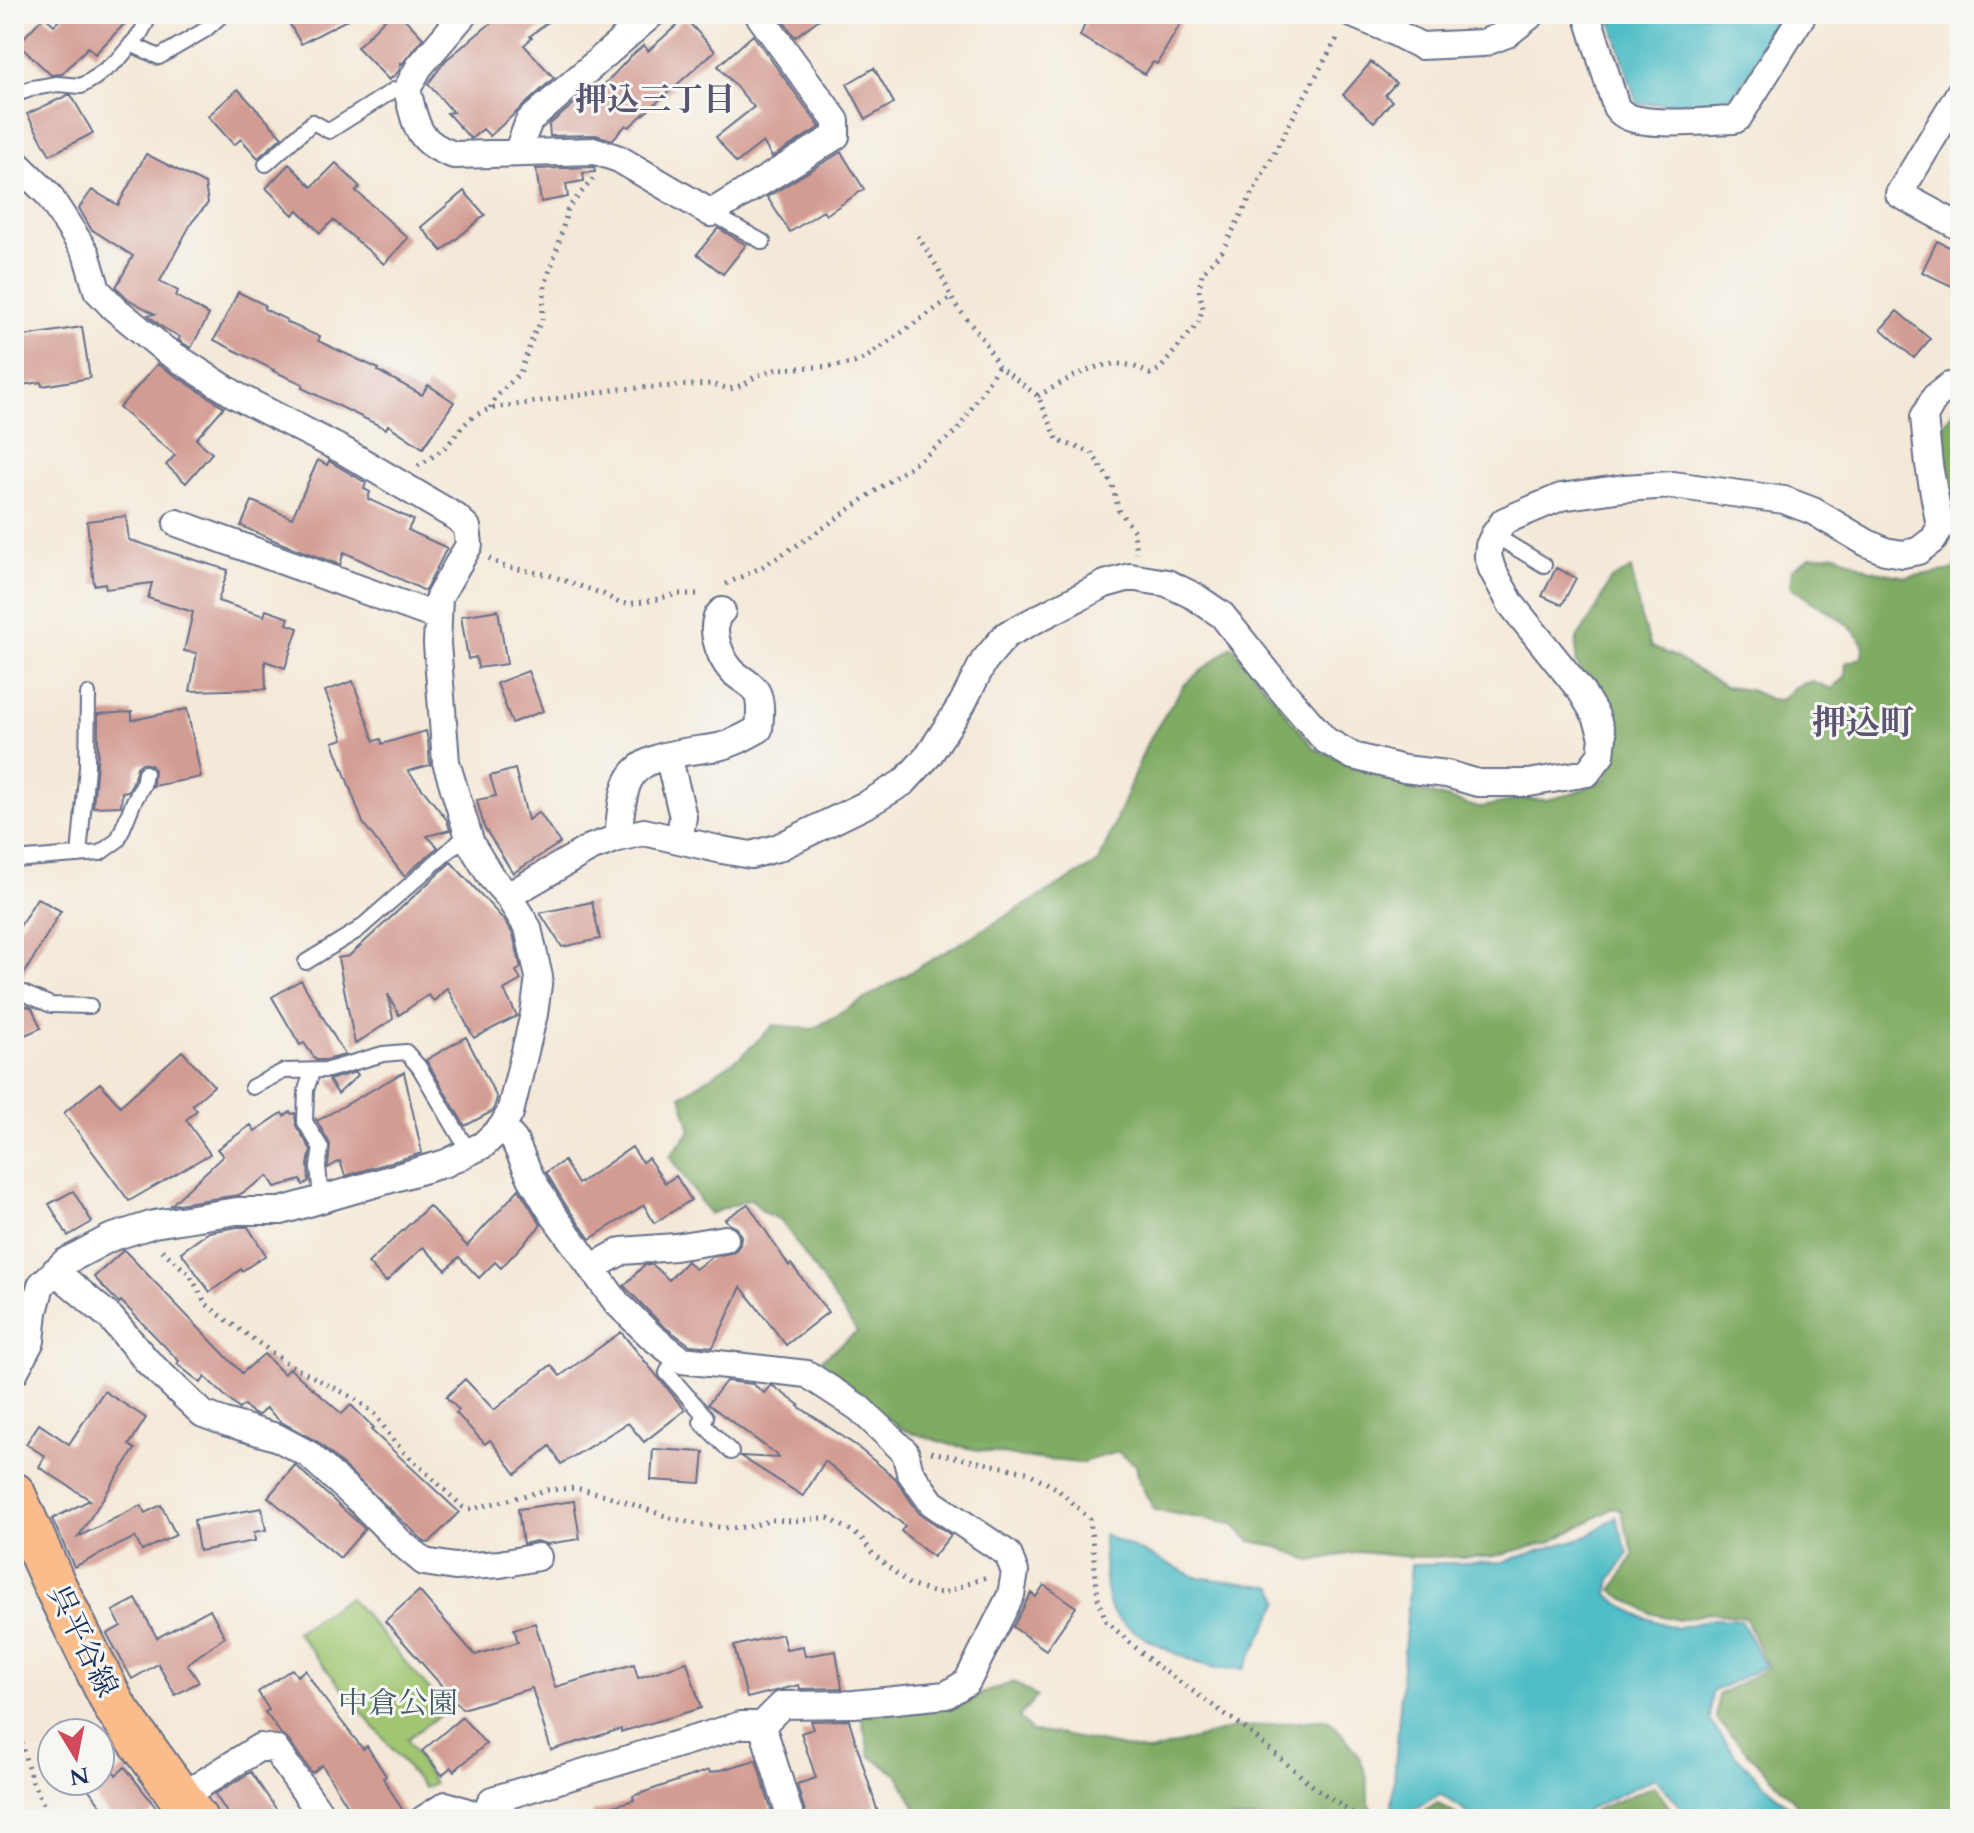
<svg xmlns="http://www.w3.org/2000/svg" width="1974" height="1833" viewBox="0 0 1974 1833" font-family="Cardo,'Noto Serif JP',serif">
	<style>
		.green { fill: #a0c671; stroke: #5e7a68; stroke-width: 2 }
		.forest { fill: #80ab63; stroke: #4e6d60; stroke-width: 2 }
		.water { fill: #4fbdc6; stroke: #357692; stroke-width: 2 }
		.building { fill: #d39c93 }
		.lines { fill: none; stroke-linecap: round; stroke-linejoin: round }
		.lane-casing { stroke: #677089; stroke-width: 18 }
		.street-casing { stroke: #677089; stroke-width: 30 }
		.primary-casing { stroke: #677089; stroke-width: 46 }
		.path { stroke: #677089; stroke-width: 5; stroke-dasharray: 2 6; stroke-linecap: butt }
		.lane { stroke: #fff; stroke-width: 14 }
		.street { stroke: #fff; stroke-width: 26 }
		.primary { stroke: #fabc8b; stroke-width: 42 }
		.labels { text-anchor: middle; stroke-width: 6; stroke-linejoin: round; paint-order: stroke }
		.street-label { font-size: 30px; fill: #1b2f5e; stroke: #f6f6f2 }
		.park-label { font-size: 30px; fill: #435c64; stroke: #f6f6f2 }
		.neighbourhood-label { font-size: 32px; font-weight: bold; fill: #5b5571; stroke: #f6f6f2 }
		.quarter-label { font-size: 34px; font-weight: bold; fill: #5b5571; stroke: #f6f6f2 }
	</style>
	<rect width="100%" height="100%" fill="#f6f6f2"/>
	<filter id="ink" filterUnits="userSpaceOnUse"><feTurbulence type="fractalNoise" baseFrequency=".0125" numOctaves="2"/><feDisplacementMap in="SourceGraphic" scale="16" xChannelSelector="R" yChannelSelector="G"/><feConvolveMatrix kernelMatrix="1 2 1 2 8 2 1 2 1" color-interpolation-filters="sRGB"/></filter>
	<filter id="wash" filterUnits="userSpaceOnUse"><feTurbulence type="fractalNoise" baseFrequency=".006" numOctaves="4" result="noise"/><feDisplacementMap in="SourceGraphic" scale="32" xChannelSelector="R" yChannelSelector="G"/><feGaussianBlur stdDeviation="1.8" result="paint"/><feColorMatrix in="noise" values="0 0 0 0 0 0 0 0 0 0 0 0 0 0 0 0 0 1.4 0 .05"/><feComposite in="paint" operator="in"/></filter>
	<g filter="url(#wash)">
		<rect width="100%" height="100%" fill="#f4e9d8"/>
		<!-- green -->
		<path class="green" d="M349,1597l98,113 -40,29 27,44 -10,5 -128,-156z"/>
		<!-- forest -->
		<path class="forest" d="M1960,404v113l-14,-17 -5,-73z
			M1960,550v1269h-149l-95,-100 2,-24 50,-27 -23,-51 -36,-4 -31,7 -28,-7 -38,-22 22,-36 -13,-45 -8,-2 -62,34 -62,15h-80l-50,-5 -49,9 -32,-14 -27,-6 -19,-17 -78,-14 -15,-29 -3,-16 -18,-13 -39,11 -60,-6 -68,-12 -47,-15 -91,-64 44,-34 -76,-112 -17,-7 -13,-14 -42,15 -39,-58 21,-26 -10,-34 59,-39 34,-32 39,4 286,-167 48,-119 37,-58 48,-39 82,102 74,33 91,27 40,-9 27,1 29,-7 32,-15 7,-38 -8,-36 -30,-41 1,-24 20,-31 13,-28 21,-11 9,46 11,32 22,9 52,31 25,3 20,9 11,1 13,-13 18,-6 20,8 13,-11 1,-15 15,-5 3,-12c-13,-24 -31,-31 -53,-45 -7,-4 -14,-10 -21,-15l2,-17 18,-12 27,-3 33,16 36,7 48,-7z
			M1014,1682l23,15 -18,20 13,15 20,1 98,19 79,-23 98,-10c17,16 30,29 38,52 7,22 -4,27 14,48h-462l-2,-12 -16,-31 -29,-20 -9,-41 61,-5 45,-11z
			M1654,1786l24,33h-87l4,-9z
			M1438,1803l25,16h-53z"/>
		<!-- water -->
		<path class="water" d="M1609,14h174l-51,87 -95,3z
			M1616,1516l12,38 -17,25 -3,16 29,20 39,13 37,-9 28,1 24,46 -53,26 -2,29 25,34 65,64h-108l-37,-41 -67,31 -9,10h-103l-36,-25 -41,25h-8l20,-255 91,-2 86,-26z
			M1103,1534l93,43 78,10 6,14 -36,68c-15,0 -29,0 -43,-5 -21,-7 -75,-33 -87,-50 -11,-14 -10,-61 -11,-80z"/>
		<g id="blocks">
			<!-- building -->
			<path class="building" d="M66,14h68l-39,40 -7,-7 -26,27 -11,1 -33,-31 26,-28 10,9z
				M284,14h74l-57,30z
				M390,14h10l23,24 -21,26 -1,-1 -2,8 -10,9 -32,-33z
				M502,14h56l-28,22 2,2 -8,7 30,33 -64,58 -7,-7 -12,10 -24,-26 6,-1 -25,-28 18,-24z
				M778,14h48l-31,23z
				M1089,14h97l-29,50 -4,-2 -8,12 -65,-38z
				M685,18l30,33 -86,76 -3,-2 -14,15 -16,-5 -46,1 -1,-11 34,-29 6,5 42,-45 13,-11 4,6z
				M753,35l67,92 -48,30 -9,-15 -27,21 -20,-26 38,-30 -36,-41z
				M1371,62l25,21 -11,12 7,6 -18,21 -31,-27z
				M874,68l20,35 -28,16 -19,-35z
				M238,89l44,48 -24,21 -17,-19 -7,6 -26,-29z
				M68,95h3l22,38 -43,22 -23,-41z
				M841,152l23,37 -38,26 -3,-4 -33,21 -23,-35z
				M146,154l59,30 3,19 -16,19 -32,59 18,10 -2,5 33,19 -18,33 -13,-8 2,-3 -18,-10 -14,-12 7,-1 -27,-15 -12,-12 17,-31 -42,-27 -12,-21 13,-18 26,15z
				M336,163l24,24 -4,4 52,47 -24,26 -51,-44 -13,13 -22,-23 -5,5 -27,-27 23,-24 23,23z
				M594,167l1,5 -12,1 1,8 -18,3 2,13 -27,5 -5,-33z
				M464,191l21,24 -43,36 -21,-24z
				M718,228l28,17 -23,29 -26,-20z
				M1937,241l23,11v38l-38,-18z
				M238,292l27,13 -1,4 23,11 -1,2 34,15 -2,4 61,28 -1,2 44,24 6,-10 26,17 -31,46 -35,-23 -2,4 -84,-41 1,-4 -30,-13 1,-1 -60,-30z
				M1897,311l33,28 -16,19 -33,-29z
				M82,327l8,51 -48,8 -1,-4 -20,3 -4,-23 6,-1 -5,-24z
				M157,364l67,43 -28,32 16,14 -26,30 -20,-18 9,-10 -56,-47z
				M318,460l9,5 2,-4 37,22 -2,6 6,3 -2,7 45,21 -5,10 39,18 -22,43 -81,-39 -4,13 -57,-21 -42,-18 11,-25 40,17z
				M126,516l3,24 99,30 -10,31 46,15 2,-6 23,8 -2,6 11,4 -13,40 -20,-7 1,28 -76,2 7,-38 -13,-2 9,-39 -45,-14 4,-15 -46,6 -1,-6 -11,2 -7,-64z
				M1556,568l20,10 -14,27 -20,-9z
				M498,610l9,54 -29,4 -2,-11 -8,2 -7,-43z
				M528,671l15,40 -31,12 -15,-40z
				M353,681l21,60 7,-2 1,5 44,-13 2,9 2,25 -22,6 39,49 3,10 -23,6 11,11 -34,29 -41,-53 -30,-81 10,-3 -18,-48z
				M187,709l14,68 -48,9 1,-17 -3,-4 -9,-2 -5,4 -4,15 -5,9 -6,1 -1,14 -28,1 5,-55v-38l34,-2v8z
				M515,769l13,51 11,-8 21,31 -47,30 -29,-46 -7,-27 19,-4 -6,-20z
				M451,862l53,58 9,14 8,34 -5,3 5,9 -17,10 13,26 -43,22 -27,-50 -13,13 -6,-6 -29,20 -11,-21 5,25 -38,25 -17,-86 11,-2z
				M37,898l24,13 -41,70 -6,-2v-43z
				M592,902l8,37 -38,8 -22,-34z
				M301,980l44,75 -19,5h-10l-12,-17 -4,2 -28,-48z
				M27,1006l5,2 9,20 -27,12v-28z
				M466,1037l31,61 -4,13 -28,15 -39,-66z
				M182,1051l32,35 -22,19 5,5 -11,10 24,34 -81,47 -65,-88 36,-30 20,23z
				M356,1072l2,3 -20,19 -9,-14z
				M404,1072l18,81 -77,23 -5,-15 -12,7 2,-24 -15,-26 2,3z
				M290,1112l2,2 3,-1 1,13 15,24 -3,15 1,16 -6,4 -2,-5 -26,7 -7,-11 -29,19 -68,10 52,-49 -6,-7 34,-24 4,6 27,-18 2,3z
				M632,1147l10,15 6,-4 17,25 11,-7 15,24 -37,23 -10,-18 -54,34 -25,-35 -19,-32 18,-11 14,23z
				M519,1189l22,36 -40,43 -6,-6 -16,16 -20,-21 -13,13 -23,-23 -37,35 -18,-19 61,-57 38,40z
				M73,1191l19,31 -24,14 -19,-32z
				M748,1204l41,62 2,-2 37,48 -42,33 -45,-58 -28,60 -23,-2 -28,-20 -38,-39 20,-21h9l16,15 18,-19 8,8 17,-12 22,-5 6,-7 1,-9 -4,-8 -8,-4 -4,-5z
				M238,1227h10l18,28 -24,16 -1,-2 -31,23 -29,-40 28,-20z
				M124,1250l118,123 22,-19 20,20 5,-6 53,46 9,-9 23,23 -3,2 88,82 -30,31 -4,-1 -107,-100 -37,-20 -15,-14 -7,7 -5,-1 -10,-9 -5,4 -34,-32 -4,6 -24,-19 2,-3 -58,-60 -2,2 -25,-26z
				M621,1332l64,78 -41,32 -16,-19 -67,41 -11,-18 -34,28 -26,-34 -5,4 -29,-31 3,-3 -13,-13 19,-18 29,31 57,-45 9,11z
				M726,1381l27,3 11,9 6,-7h3l26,19 -1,1 57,39 40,33 24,35 32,22 -18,22 -32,-26 4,-5 -80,-65 -22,35 -63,-40 39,2 -2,-3 -69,-51z
				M104,1391l42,27 -17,27 6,4 -57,88 63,-32 4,8 16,-8 15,30 -34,16 -7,-14 -61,30 -22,-48 38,-19 -51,-33 6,-11 -19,-12 13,-20 30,20z
				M653,1449l51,3 -3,31 -50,-3z
				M295,1465l70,64 -25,29 -72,-61z
				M574,1501l6,38 -33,5 -11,-3 -13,3 -5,-35z
				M262,1508l4,22 -12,2 1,9 -56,10 -5,-31z
				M1044,1585l32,22 -30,43 -33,-23 18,-34 5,4z
				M419,1591l56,64 43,-13 -4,-13 21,-6 20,64 79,-23 4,14 49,-16 14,46 -80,24v-3l-70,21 -19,-62 -70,21 -77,-88z
				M136,1599l21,39 53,-29 15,28 -38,27 12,18 -24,13 -17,-31 -26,15 -25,-45 14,-8 -8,-15z
				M782,1634l4,15 17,-3 2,10 31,-5 6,37 -42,1 -1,-4 -52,13 -13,-52z
				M292,1669l5,7 8,-6 14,22 44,57 4,-3 19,30 -3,2 25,41h-52l-34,-54 -10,8 -24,-33 -6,-5 -17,-23 4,-2 -11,-18z
				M462,1717l24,27 -32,27 -3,-4 -9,8 -20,-24z
				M849,1720l31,99h-73l-10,-35 19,-6 -15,-45 12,-4 -3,-8z
				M100,1751l16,24 9,-8 32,42 -13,10h-32l-30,-38h18z
				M756,1760l18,59h-181l-1,-7 42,-12 -1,-4 76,-26 1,3z
				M251,1772l32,47h-52l-16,-25z"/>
		</g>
	</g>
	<g filter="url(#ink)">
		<use href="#blocks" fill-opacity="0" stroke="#677089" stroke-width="2"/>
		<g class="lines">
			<defs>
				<path id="lane" d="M131,44l28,13 46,-27 18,-16
					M14,95l19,-7 24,-4 24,2 12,-7 26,-20 21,-25 11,-20
					M266,164l47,-42 16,9 65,-41 13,-1
					M711,213l52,29
					M1494,535l50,30
					M79,855l8,-88 1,-73
					M14,860l86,-7 18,-13 16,-39 9,-16 2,-12
					M306,962l52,-32 110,-96
					M14,989l37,16 39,1
					M312,1072l-6,18 -1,32 16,26 -3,18 3,33
					M252,1087l32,-16 44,-1 55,-16 23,-2 13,15 50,85
					M676,1355l-9,18 39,44 -5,5 30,30"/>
				<path id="street" d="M464,14l-45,53 -12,22c9,36 9,53 47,66l142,-4 23,8 92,54 125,-77v-15l-78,-107
					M1352,14l36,15 33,17 62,-3 24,-9 25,-20
					M1587,14l29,93c4,6 9,9 15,11 24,8 76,3 103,2l4,-2 65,-104
					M1960,92l-61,102 61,33
					M517,153l12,-32 123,-107
					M14,161l34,33 38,59 11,37 17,18 51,42 72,46 107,55 112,66 11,10 2,18 -30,52 -2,47 9,118 25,82 20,33 17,19 20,32 11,49 -5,37 -24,99 -8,14 -19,18 -37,18 -165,48h-44l-83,13 -44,14 -45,24 -24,23 -7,27 -3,29 -17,32
					M177,523l261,94
					M668,755l15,62 -4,23
					M618,838c2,-18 3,-39 10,-56 13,-30 63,-30 90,-35 15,-3 28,-11 41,-18 1,-11 3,-28 -3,-38 -6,-9 -18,-13 -25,-21 -12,-14 -24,-46 -9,-59
					M508,896l82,-48 28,-10 26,-6 78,18 29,5 26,-7 92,-45 35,-21 25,-27 33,-51 22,-43 22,-26 99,-51 25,-7 37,6 27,13 28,19 58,73 45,52 28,16 51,13 43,5 31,9h51l58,-10 14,-18 2,-18 -7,-21 -15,-25 -70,-87 -19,-35 -4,-13 1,-10 5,-11 10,-14 57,-24 63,-9 49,-3 111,15 29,11 54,32 18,8 18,3 15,-3 16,-12 6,-12 -11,-62 -5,-48 11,-20 14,-11 11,-1
					M591,1268l31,-17 53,-4 50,-8
					M55,1271l56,47 36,43 56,53 22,8 51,15 32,17 53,48 39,40 24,20 31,5 45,-3 38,-7
					M762,1725l29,94
					M181,1797l79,-50 15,2 49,70
					M424,1819l22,-14 37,12
					M482,1819l10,-19 249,-75h21l20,-20 72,-1 92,-9 21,-13 44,-87 4,-23 -7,-18 -76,-51 -22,-31 -5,-20 -46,-44 -52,-34 -125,-14 -30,-23 -35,-34 -65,-90 -21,-35 -17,-38 -12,-13"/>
				<path id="primary" d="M14,1494l40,90 61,123 81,112"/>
			</defs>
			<!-- lane casing -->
			<use href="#lane" class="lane-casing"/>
			<!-- street casing -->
			<use href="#street" class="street-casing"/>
			<!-- primary casing -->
			<use href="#primary" class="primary-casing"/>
			<!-- path -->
			<path class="path" d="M918,236l21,34 15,33 31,39 13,24 40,30 20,45 33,11 20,30 8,29 15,20 2,22
				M1038,396c27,-15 62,-39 94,-30 6,2 12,5 18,8l10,-5 38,-46 5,-15 -4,-18 3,-17 20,-22 77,-145 39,-69
				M490,408l7,-12 23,-23 14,-39 8,-14 3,-35 13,-39 10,-38 25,-29
				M418,466c11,-7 23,-14 32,-24 14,-17 17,-24 39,-33l131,-20 91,-5 19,5 15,-5 11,-8 21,-7 57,-3 20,-3 13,-6 85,-60
				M489,558l13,8 47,9 54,19 18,10 24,-2 32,-8h24
				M726,584l36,-17 51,-32 112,-79 33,-26 40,-64
				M162,1250l28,25 16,29 19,15 63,45 66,34 21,16 18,26 11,12 59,55 9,2 75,-19 29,-2 30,7 65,23 25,6 32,4 21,-1 23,-7 19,1 37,-3 24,13 11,9 10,14 37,31 22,7 12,1 45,-17
				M931,1452l96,20 29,16 34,31 8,79 8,23 47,42 89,63 71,60 47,33
				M14,1719l18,62 18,38"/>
			<!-- lane -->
			<use href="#lane" class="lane"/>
			<!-- street -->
			<use href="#street" class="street"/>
			<!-- primary -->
			<use href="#primary" class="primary"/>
		</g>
	</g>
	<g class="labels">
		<!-- street labels -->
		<g class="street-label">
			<text transform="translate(83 1641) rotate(64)" y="10">呉平谷線</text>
		</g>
		<!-- park labels -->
		<g class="park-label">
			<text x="398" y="1713">中倉公園</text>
		</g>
		<!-- neighbourhood labels -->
		<g class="neighbourhood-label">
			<text x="655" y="110">押込三丁目</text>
		</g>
		<!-- quarter labels -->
		<g class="quarter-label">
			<text x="1863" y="734">押込町</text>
		</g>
	</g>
	<!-- margin -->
	<rect width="1974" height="1833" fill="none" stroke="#f6f6f2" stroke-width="48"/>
	<!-- north arrow -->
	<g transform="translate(76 1757) rotate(170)"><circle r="38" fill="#f6f6f2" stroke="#9ea6b7" stroke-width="2"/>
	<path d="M0-6L14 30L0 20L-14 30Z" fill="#d1495b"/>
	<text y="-12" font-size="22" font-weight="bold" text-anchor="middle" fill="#1b2f5e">N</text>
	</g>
</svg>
